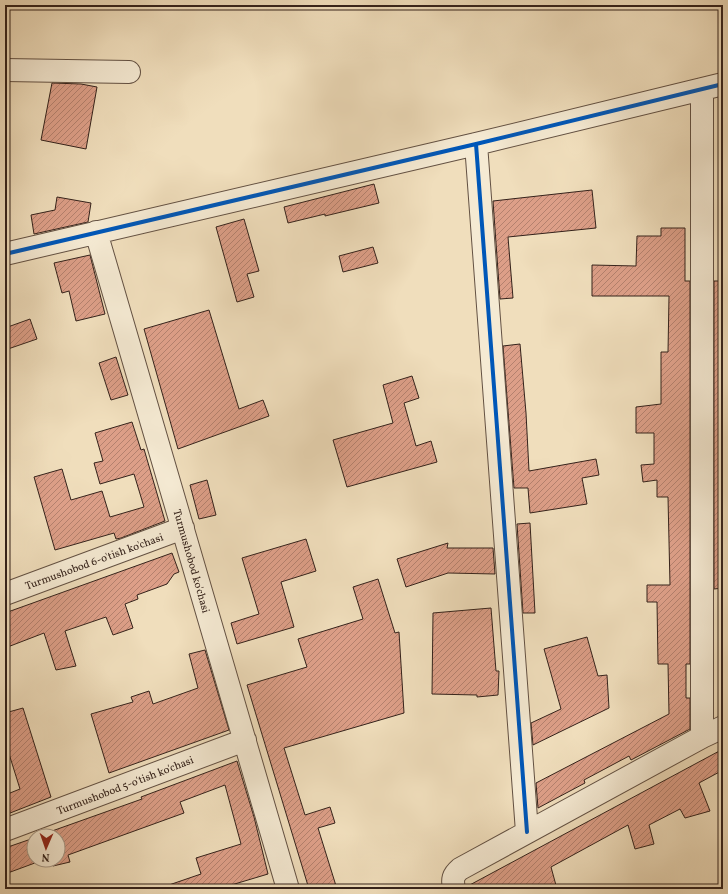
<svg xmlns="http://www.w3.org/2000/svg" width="728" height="894" viewBox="0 0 728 894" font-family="Vollkorn,serif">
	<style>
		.building { fill: url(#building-hatch); stroke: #34221b }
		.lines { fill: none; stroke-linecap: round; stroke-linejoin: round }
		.minor-casing { stroke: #635143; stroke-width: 24 }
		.minor { stroke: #f5ead3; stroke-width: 22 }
		.cycleway-casing { stroke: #f5ead3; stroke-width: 6 }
		.cycleway { stroke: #0057b8; stroke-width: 4 }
		.labels { text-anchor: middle; stroke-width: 4; stroke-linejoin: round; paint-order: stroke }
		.street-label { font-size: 11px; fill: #34221b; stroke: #f5ead3 }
	</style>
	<defs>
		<pattern id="building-hatch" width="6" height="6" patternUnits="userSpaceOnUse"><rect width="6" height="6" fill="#dd9f88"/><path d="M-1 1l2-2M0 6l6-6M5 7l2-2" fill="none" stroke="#b4816e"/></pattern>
	</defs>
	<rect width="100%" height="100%" fill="#f0debc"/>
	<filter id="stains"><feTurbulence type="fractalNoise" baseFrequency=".005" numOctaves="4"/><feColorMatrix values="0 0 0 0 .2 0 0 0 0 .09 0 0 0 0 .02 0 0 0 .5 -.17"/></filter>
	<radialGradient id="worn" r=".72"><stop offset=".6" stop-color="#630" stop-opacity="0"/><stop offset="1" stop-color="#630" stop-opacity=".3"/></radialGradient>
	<!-- building -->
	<path class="building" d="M52,83l29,1 16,3 -11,62 -45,-9z
		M374,184l5,19 -54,13v-2l-37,9 -4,-16z
		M592,190l4,38 -88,9 5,61 -13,1 -7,-98z
		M57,197l34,6 -3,19 -54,12 -3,-19 24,-5z
		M244,219l15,52 -12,3 7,23 -17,5 -21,-75z
		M661,228h24v53h5v383h-4v34h4v31l-59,31 -2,-4 -45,24 1,3 -47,25 -2,-25 133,-69 -1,-50h-10l-1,-62h-10v-17h23l-2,-88h-11v-17l-14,2 -2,-17 13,-1v-31h-18v-26l25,-3v-52h7l1,-56h-77v-31l44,1 1,-30h24z
		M373,247l5,16 -35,9 -4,-16z
		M90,255l15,59 -29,7 -7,-30 -7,2 -8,-30z
		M714,281h9v307l-9,1z
		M209,310l30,99 24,-9 6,16 -91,33 -34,-120z
		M30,319l7,20 -32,11v-22z
		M520,344l6,69 3,58 67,-12 3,16 -17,3 5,26 -57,9 -2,-25h-14l-11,-142z
		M116,357l12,38 -17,5 -12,-37z
		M412,376l7,22 -15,5 12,43 15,-5 6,21 -90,25 -14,-47 60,-17 -10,-38z
		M132,422l9,28 3,-1 21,72 -44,17 -5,1 -2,-6 -59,17 -21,-73 28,-8 9,31 31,-9 8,26 34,-10 -10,-33 -34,10 -6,-21 9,-2 -8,-28z
		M207,480l9,35 -17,4 -9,-34z
		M530,523l5,90h-12l-6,-89z
		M306,539l10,32 -35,11 13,45 -57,17 -6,-21 28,-9 -17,-56z
		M448,543l-1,5h46l2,26 -47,-1 -42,14 -9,-28z
		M172,553l7,19 -5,2 -7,10 -30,11 1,4 -13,5 8,24 -20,7 -7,-18 -41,14 11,35 -20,4 -12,-37 -39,15v-35z
		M378,579l17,54 4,-1 5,81 -120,35 21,67 25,-8 5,16 -17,5 19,61h-28l-62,-204 60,-18 -9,-28 65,-20 -10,-32z
		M491,608l5,63h3l-1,24 -21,2v-2l-45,-1 1,-81z
		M587,637l11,39 9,-1 2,33 -76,37 -2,-22 30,-14 -17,-60z
		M205,650l24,80 -120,43 -18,-59 42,-12 -2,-5 18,-6 4,13 45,-16 -9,-34z
		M23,708l28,89 -46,18v-20l15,-6 -15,-48v-28z
		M723,749v21l-24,13 11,28 -25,7 -5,-9 -31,16 5,19 -19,5 -7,-24 -77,42 6,22h-91v-2z
		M237,761l17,56 14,57 -50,15h-52v-3l35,-12 -5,-16 45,-14 -16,-59 -45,17 4,11 -116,42 2,7 -17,4 -2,-6h7v-24h-20l104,-37 -1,-2z
		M34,838v22h9l-38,14v-26z"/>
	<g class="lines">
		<defs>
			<path id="minor" d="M5,70l124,2
				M476,144l51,688
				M96,232l192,657
				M5,254l471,-110 247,-60
				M5,594l178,-66
				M702,737v-648
				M5,830l240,-90
				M454,889c-2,-10 -1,-14 6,-20l242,-132 21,-10"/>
		</defs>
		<!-- minor casing -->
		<use href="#minor" class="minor-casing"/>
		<!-- minor -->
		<use href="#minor" class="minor"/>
		<defs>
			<path id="cycleway" d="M476,144l51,688
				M5,254l471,-110 247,-60"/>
		</defs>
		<!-- cycleway casing -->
		<use href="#cycleway" class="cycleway-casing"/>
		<!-- cycleway -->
		<use href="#cycleway" class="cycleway"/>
	</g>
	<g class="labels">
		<!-- street labels -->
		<g class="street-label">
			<text transform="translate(94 561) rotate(-20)" y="4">Turmushobod 6-o'tish ko'chasi</text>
			<text transform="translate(192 561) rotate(74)" y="4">Turmushobod ko'chasi</text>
			<text transform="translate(125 785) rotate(-21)" y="4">Turmushobod 5-o'tish ko'chasi</text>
		</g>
	</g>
	<!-- margin -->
	<rect width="728" height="894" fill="none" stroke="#f0debc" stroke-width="20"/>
	<rect x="6" y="6" width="716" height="882" fill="none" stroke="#34221b" stroke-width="2"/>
	<rect x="10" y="10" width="708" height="874" fill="none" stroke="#34221b"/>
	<!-- north arrow -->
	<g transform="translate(46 848) rotate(182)"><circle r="19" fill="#f5ead3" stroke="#a89a89"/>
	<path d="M0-3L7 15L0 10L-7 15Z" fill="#8f2418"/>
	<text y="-6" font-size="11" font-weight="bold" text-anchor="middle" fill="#34221b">N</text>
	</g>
	<rect width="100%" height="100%" filter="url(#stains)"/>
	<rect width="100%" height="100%" fill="url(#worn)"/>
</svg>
